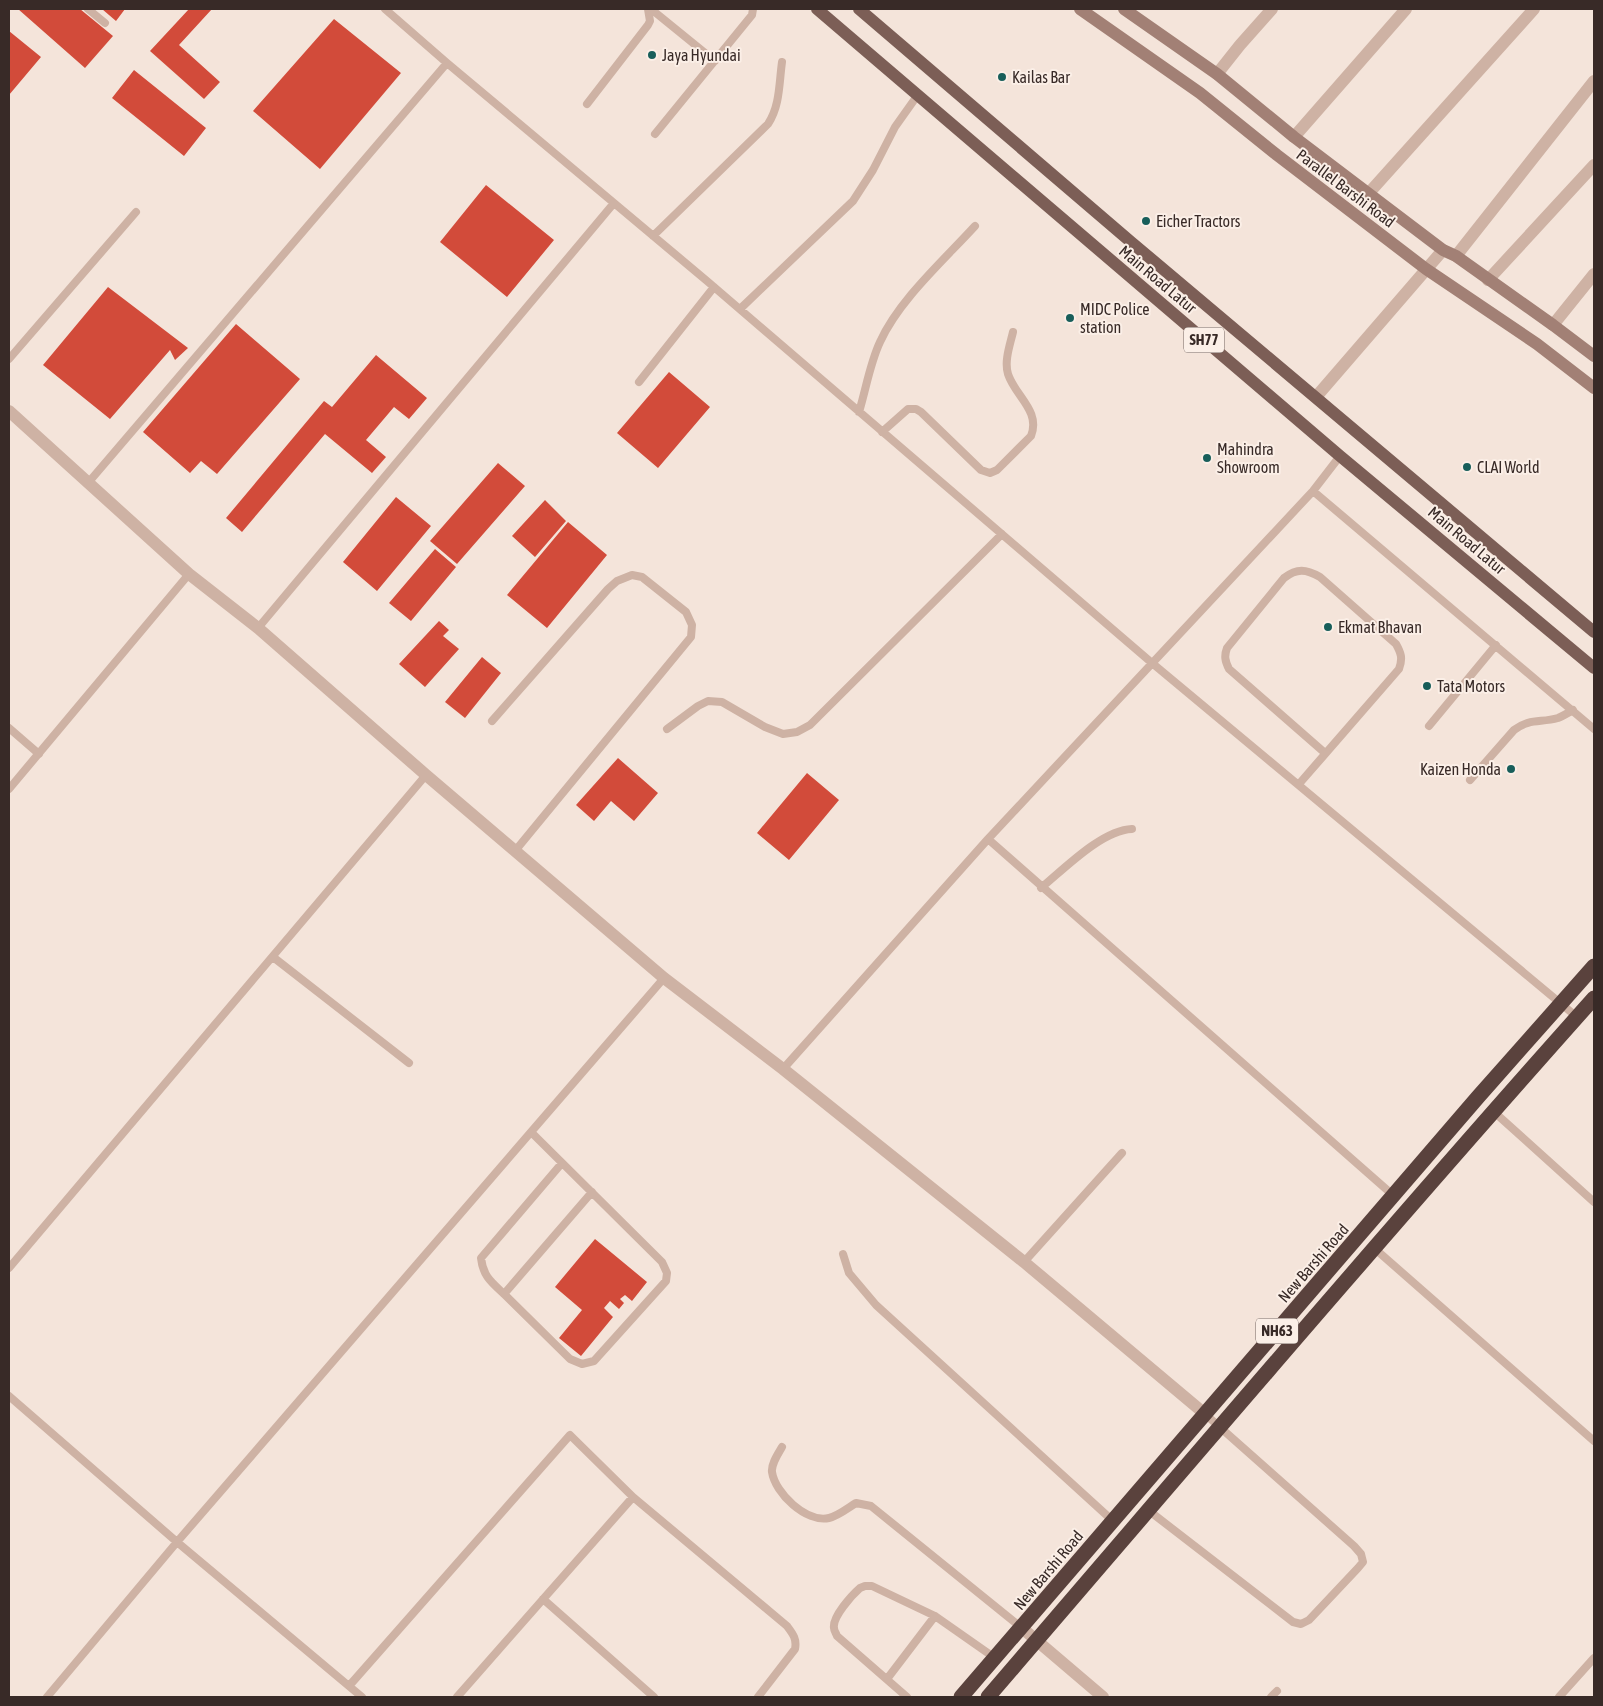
<svg xmlns="http://www.w3.org/2000/svg" width="1603" height="1706" viewBox="0 0 1603 1706" font-family="'Asap Condensed',sans-serif">
	<style>
		.building { fill: #d24b3a }
		.lines { fill: none; stroke-linecap: round; stroke-linejoin: round }
		.lane { stroke: #ceb2a4; stroke-width: 8 }
		.street { stroke: #ceb2a4; stroke-width: 12 }
		.secondary { stroke: #a28075; stroke-width: 12 }
		.primary { stroke: #7c5e56; stroke-width: 12 }
		.highway { stroke: #5a423d; stroke-width: 15 }
		.poi-dot { fill: #185e5a; stroke: #fbefe7; stroke-width: 2 }
		.labels { text-anchor: middle; stroke-width: 4; stroke-linejoin: round; paint-order: stroke }
		.shield { fill: #fbefe7; stroke: #726561; stroke-width: 1 }
		.shield-label { font-size: 15px; font-weight: bold; fill: #382a27 }
		.poi-label { font-size: 16px; fill: #382a27; stroke: #fbefe7; text-anchor: start }
		.street-label { font-size: 16px; fill: #382a27; stroke: #fbefe7 }
	</style>
	<rect width="100%" height="100%" fill="#f4e4da"/>
	<!-- building -->
	<path class="building" d="M18,9h62l33,27 -28,32z
		M102,9h23l-9,12z
		M189,9h23l-33,36 41,37 -16,17 -54,-48z
		M334,19l67,54 -81,96 -67,-58z
		M9,31l32,26 -32,38z
		M134,70l72,58 -22,28 -72,-58z
		M486,185l68,55 -47,57 -67,-55z
		M108,287l80,61 -13,12 -5,-10 -60,69 -67,-54z
		M236,324l64,55 -83,95 -16,-13 -11,12 -47,-41z
		M376,355l51,43 -18,21 -15,-12 -28,33 20,17 -14,16 -47,-39 -83,98 -16,-14 98,-117 8,6z
		M669,372l41,35 -52,61 -41,-35z
		M498,463l27,23 -68,78 -27,-23z
		M396,497l35,29 -54,65 -34,-29z
		M545,500l21,21 -31,36 -23,-21z
		M568,522l39,33 -60,73 -40,-33z
		M435,549l21,18 -45,54 -22,-18z
		M439,621l10,9 -6,6 16,13 -34,38 -26,-23z
		M482,657l19,16 -36,45 -20,-16z
		M618,758l40,35 -24,28 -23,-20 -17,20 -18,-16z
		M807,773l32,27 -50,60 -32,-27z
		M595,1239l52,43 -15,19 -7,-6 -5,4 4,4 -5,6 -9,-8 -6,7 9,9 -32,39 -22,-18 23,-28 -27,-23z"/>
	<g class="lines">
		<!-- lane -->
		<path class="lane" d="M88,9l17,14
			M385,9l62,54 260,218 445,382 425,354
			M651,9l64,52
			M587,104l61,-79 2,-4 -2,-12
			M655,134l97,-119 1,-6
			M653,236l115,-112c12,-18 11,-40 14,-62
			M740,309l113,-108 20,-31 22,-43 22,-31
			M9,359l127,-147
			M639,382l75,-95
			M859,412c7,-23 11,-49 21,-70 19,-42 64,-82 95,-116
			M882,432l26,-23h8l5,3 60,58 9,3 7,-3 34,-34c10,-25 -16,-40 -23,-62 -4,-13 2,-29 5,-42
			M88,483l359,-420
			M1313,491l281,238
			M258,628l356,-425
			M492,721l116,-132 9,-8 15,-6 10,2 44,35 6,13 -1,12 -176,214
			M1429,726l67,-81
			M9,728l30,26
			M667,729l31,-23 10,-5 14,1 43,25 18,7 14,-2 13,-7 192,-191
			M1470,780l44,-50c16,-12 26,-7 44,-12 5,-2 10,-5 15,-8
			M1299,784l100,-115c4,-11 2,-16 -3,-25l-76,-67c-14,-8 -23,-9 -36,1l-57,70c-3,8 -2,13 2,21l96,84
			M9,789l180,-215
			M988,839l406,357
			M1041,888c23,-19 61,-58 91,-59
			M273,957l136,106
			M783,1069l205,-230 325,-348 27,-35
			M1493,1111l101,91
			M562,1163l-81,95c2,18 10,24 23,36l88,-102
			M1374,1248l220,193
			M843,1254l6,19 27,32 237,216
			M1024,1262l98,-109
			M9,1268l417,-493
			M504,1294l66,65 12,5 12,-3 72,-80 1,-8 -5,-11 -131,-130
			M9,1396l168,146 185,155
			M782,1447c-4,7 -11,17 -10,25 3,21 34,51 57,46 9,-2 19,-10 27,-15l15,3 151,122
			M633,1497l154,129c6,8 10,13 8,23l-37,48
			M1148,1510l145,112 8,2 8,-4 49,-52 5,-6 -2,-8 -7,-8 -149,-132
			M543,1599l111,98
			M887,1679l48,-63
			M349,1686l221,-251 63,62 -176,200
			M47,1697l130,-155 487,-564
			M907,1697l-70,-61c-1,-3 -3,-5 -3,-8 -2,-11 18,-33 26,-40l5,-2h7l63,30 60,42
			M1271,1697l6,-6
			M1559,1697l35,-39"/>
		<!-- street -->
		<path class="street" d="M1217,74l23,-29 32,-36
			M1294,137l112,-128
			M1368,194l166,-185
			M1456,256l138,-175
			M1488,280l106,-115
			M1553,325l41,-51
			M1316,397l127,-147
			M9,411l180,163 69,54 168,147 238,203 119,91 241,193 181,152
			M1022,1628l81,69"/>
		<!-- secondary -->
		<path class="secondary" d="M1080,9l120,84 77,62 149,114 111,75 57,44
			M1124,9l93,65 77,63 149,113 13,6 97,69 41,31"/>
		<!-- primary -->
		<path class="primary" d="M817,9l523,447 254,212
			M859,9l272,233 463,390"/>
		<!-- highway -->
		<path class="highway" d="M961,1697l517,-600 116,-131
			M988,1697c201,-234 401,-469 606,-699"/>
	</g>
	<!-- markers -->
	<g class="poi-dot">
		<circle cx="652" cy="55" r="5"/>
		<circle cx="1002" cy="77" r="5"/>
		<circle cx="1146" cy="221" r="5"/>
		<circle cx="1070" cy="318" r="5"/>
		<circle cx="1207" cy="458" r="5"/>
		<circle cx="1467" cy="467" r="5"/>
		<circle cx="1328" cy="627" r="5"/>
		<circle cx="1427" cy="686" r="5"/>
		<circle cx="1511" cy="769" r="5"/>
	</g>
	<g class="labels">
		<!-- shield labels -->
		<g class="shield">
			<rect x="1184" y="327.5" width="40" height="25" rx="4"/>
			<rect x="1256" y="1318.5" width="42" height="25" rx="4"/>
		</g>
		<g class="shield-label">
			<text x="1204" y="345">SH77</text>
			<text x="1277" y="1336">NH63</text>
		</g>
		<!-- poi labels -->
		<g class="poi-label">
			<text x="662" y="61">Jaya Hyundai</text>
			<text x="1012" y="83">Kailas Bar</text>
			<text x="1156" y="227">Eicher Tractors</text>
			<text x="1080" y="315">MIDC Police<tspan x="1080" dy="18">station</tspan></text>
			<text x="1217" y="455">Mahindra<tspan x="1217" dy="18">Showroom</tspan></text>
			<text x="1477" y="473">CLAI World</text>
			<text x="1338" y="633">Ekmat Bhavan</text>
			<text x="1437" y="692">Tata Motors</text>
			<text x="1501" y="775" text-anchor="end">Kaizen Honda</text>
		</g>
		<!-- street labels -->
		<g class="street-label">
			<text transform="translate(1346 188) rotate(37)" y="6">Parallel Barshi Road</text>
			<text transform="translate(1158 279) rotate(40)" y="6">Main Road Latur</text>
			<text transform="translate(1467 540) rotate(40)" y="6">Main Road Latur</text>
			<text transform="translate(1313 1263) rotate(-49)" y="6">New Barshi Road</text>
			<text transform="translate(1048 1570) rotate(-50)" y="6">New Barshi Road</text>
		</g>
	</g>
	<!-- border -->
	<rect width="1603" height="1706" fill="none" stroke="#382a27" stroke-width="20"/>
</svg>
